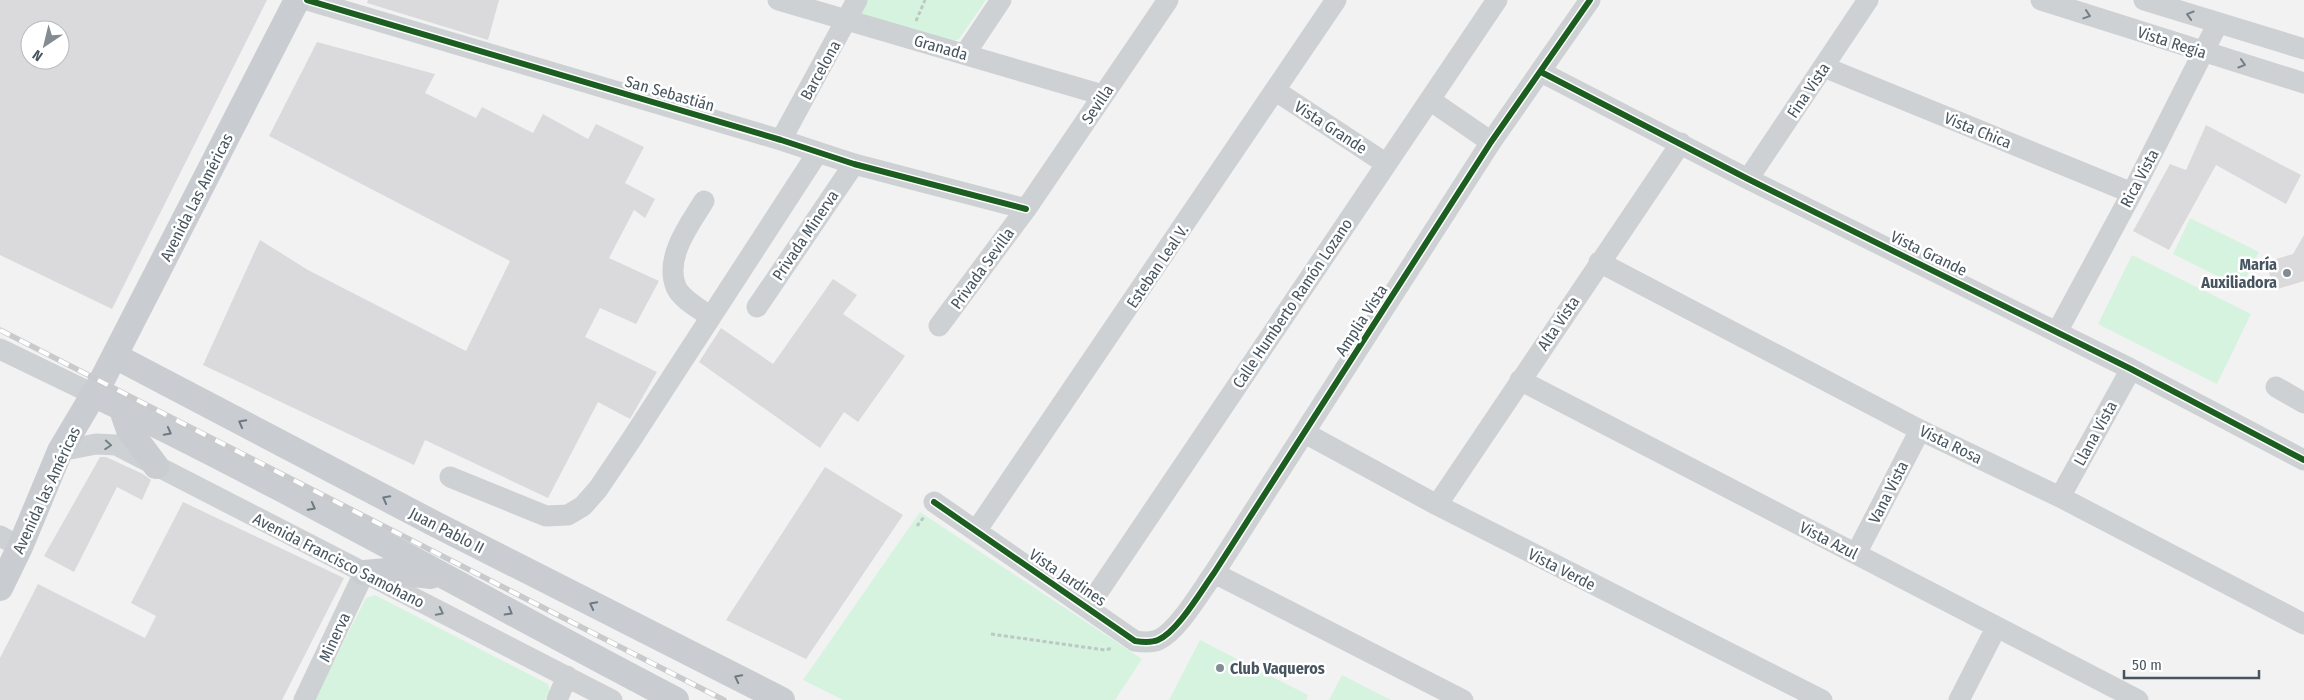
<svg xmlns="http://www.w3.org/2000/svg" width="2304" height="700" viewBox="0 0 2304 700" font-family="'Fira Sans Condensed',sans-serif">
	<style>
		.park { fill: #d6f3df }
		.building { fill: #dadadc; fill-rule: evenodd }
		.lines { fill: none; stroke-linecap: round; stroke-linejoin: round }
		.path { stroke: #bbc8c3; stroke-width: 3; stroke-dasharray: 4 2.5; stroke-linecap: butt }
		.minor { stroke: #ced1d3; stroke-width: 21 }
		.major { stroke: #c9cdd1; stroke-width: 26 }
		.rail-casing { stroke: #c8cacc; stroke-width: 5.5 }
		.rail { stroke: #fff; stroke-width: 4; stroke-dasharray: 11; stroke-linecap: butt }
		.cycleway-casing { stroke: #fff; stroke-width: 9 }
		.cycleway { stroke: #1b5e20; stroke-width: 6 }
		.oneway { stroke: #768088 }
		.oneway2 { stroke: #6e7982 }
		.poi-dot { fill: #838c93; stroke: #fff; stroke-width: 2 }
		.labels { text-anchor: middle; stroke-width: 5; stroke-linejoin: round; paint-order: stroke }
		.street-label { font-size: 16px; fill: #475560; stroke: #fff }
		.poi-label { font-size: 16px; font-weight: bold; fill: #475560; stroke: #fff; text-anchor: end }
	</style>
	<rect width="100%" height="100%" fill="#f3f2f2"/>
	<!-- park -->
	<path class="park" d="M861,0h125l-27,39 -8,3 -89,-26z
		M2190,218l69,34 -18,36 -68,-34z
		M2132,255l119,59 -34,70 -119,-60z
		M920,512l222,147 -27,41h-272l-40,-20z
		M375,595l173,89 2,7 -5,9h-231l52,-102z
		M1200,640l108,55 -2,5h-137z
		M1342,675l49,25h-62z"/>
	<!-- building -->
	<path class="building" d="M0,0h267l-155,309 -112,-54zM30,30h30v30h-30z
		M368,0h131l-11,40 -121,-37z
		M317,42l118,32 -10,19 51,25 6,-11 51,26 10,-19 45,25 8,-15 48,23 -19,36 30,16 -10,19 -11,-8 -25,48 50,23 -23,43 -36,-16 -15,29 72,35 -27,47 -32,-17 -50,96 -123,-58 -11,25 -211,-100 57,-125 48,30 158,81 44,-90 -241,-125z
		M2206,125l95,50 -15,29 -70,-39 -47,85 -36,-19 37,-67 16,6z
		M2304,235v46l-30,9 -8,-28 27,-8z
		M833,279l24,16 -14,19 62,42 -47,66 -14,-10 -24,36 -121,-86 22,-34 52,36z
		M100,457h6l37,17 8,6 -9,20 -25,-13 -43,85 -30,-16z
		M825,467l78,48 -97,144 -80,-39z
		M183,502l161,76 -62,122h-282v-42l38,-74 107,54 11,-22 -25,-13z"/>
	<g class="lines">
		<!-- path -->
		<path class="path" d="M916,21l9,-21
			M917,526l7,-9
			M991,634l114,16 8,-2"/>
		<!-- minor -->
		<path class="minor" d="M307,0l474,140 73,24 172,45
			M778,0l325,95
			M2041,0l263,83
			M2144,0l160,49
			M965,54l36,-54
			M1824,67l308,126
			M1541,72l207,107 383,190 173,91
			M1276,91l109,72
			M1430,100l61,42
			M781,140l76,-140
			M1748,179l120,-179
			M704,201c-14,23 -40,56 -28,86 6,13 24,22 35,30
			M1599,262l321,168 140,67 244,127
			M757,307l97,-143
			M939,326l87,-117 142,-209
			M2057,332l75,-139 86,-170
			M0,349l93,45
			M1520,380l618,320
			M2276,387l28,16
			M1305,433l132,72 385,195
			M60,451l36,-7 20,1 496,255
			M450,477l96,39 22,-1 15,-9 15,-17 33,-49 187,-288
			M2060,497l71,-128
			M934,502l201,139c7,1 16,2 23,-1 20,-9 43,-49 56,-67l277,-431 99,-142
			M1437,505l244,-362
			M976,531l360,-531
			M0,536l20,11
			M1856,554l64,-124
			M1214,573l249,127
			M1088,607l409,-607
			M304,700l60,-127
			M557,700l10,-24
			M1959,700l37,-72"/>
		<!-- major -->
		<path class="major" d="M115,356l318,167 349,177
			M93,394c198,95 389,205 583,306
			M121,407l8,23 27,36
			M364,573l23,-2 44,5
			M0,588l20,-41 40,-96 41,-69 196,-382"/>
		<defs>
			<path id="rail" d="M0,330l724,370"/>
		</defs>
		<!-- rail casing -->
		<use href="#rail" class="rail-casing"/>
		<!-- rail -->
		<use href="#rail" class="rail"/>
		<defs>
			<path id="cycleway" d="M307,0l474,140 73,24 172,45
				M1541,72l207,107 383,190 173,91
				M934,502l201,139c7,1 16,2 23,-1 20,-9 43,-49 56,-67l277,-431 99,-142"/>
		</defs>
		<!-- cycleway casing -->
		<use href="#cycleway" class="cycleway-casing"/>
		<!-- cycleway -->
		<use href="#cycleway" class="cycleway"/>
	</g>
	<!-- one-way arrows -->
	<defs><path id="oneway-chevron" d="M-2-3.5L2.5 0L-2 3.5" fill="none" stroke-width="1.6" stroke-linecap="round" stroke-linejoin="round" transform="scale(1.25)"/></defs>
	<g class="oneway">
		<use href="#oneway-chevron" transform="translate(2087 15) rotate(18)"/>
		<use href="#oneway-chevron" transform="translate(2190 15) rotate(-163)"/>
		<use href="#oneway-chevron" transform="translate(2242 64) rotate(17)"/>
		<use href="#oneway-chevron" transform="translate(108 445) rotate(4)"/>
		<use href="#oneway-chevron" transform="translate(440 612) rotate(27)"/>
	</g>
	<g class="oneway2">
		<use href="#oneway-chevron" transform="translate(242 423) rotate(-152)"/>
		<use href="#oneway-chevron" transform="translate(168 432) rotate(28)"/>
		<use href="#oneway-chevron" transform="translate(386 499) rotate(-152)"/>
		<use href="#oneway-chevron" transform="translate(312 507) rotate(28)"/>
		<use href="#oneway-chevron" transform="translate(593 605) rotate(-153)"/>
		<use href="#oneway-chevron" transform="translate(509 612) rotate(30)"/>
		<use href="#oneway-chevron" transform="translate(738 678) rotate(-153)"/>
	</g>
	<!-- markers -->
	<g class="poi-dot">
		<circle cx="2287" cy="273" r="5"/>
		<circle cx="1220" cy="668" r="5"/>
	</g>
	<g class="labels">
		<!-- street labels -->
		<g class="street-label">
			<text transform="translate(2172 42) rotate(18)" y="6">Vista Regia</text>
			<text transform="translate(941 47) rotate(16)" y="6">Granada</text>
			<text transform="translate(820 70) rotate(-61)" y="6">Barcelona</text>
			<text transform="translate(1808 90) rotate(-56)" y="6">Fina Vista</text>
			<text transform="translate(670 93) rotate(16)" y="6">San Sebastián</text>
			<text transform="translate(1097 104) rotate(-56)" y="6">Sevilla</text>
			<text transform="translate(1331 127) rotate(33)" y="6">Vista Grande</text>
			<text transform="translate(1978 130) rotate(22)" y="6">Vista Chica</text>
			<text transform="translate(2139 178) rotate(-62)" y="6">Rica Vista</text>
			<text transform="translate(196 197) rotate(-63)" y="6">Avenida Las Américas</text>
			<text transform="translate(805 235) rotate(-56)" y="6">Privada Minerva</text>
			<text transform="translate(1929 253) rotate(26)" y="6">Vista Grande</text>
			<text transform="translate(1157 266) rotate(-56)" y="6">Esteban Leal V.</text>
			<text transform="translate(982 268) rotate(-54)" y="6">Privada Sevilla</text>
			<text transform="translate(1292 303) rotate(-56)" y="6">Calle Humberto Ramón Lozano</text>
			<text transform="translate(1361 320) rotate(-57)" y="6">Amplia Vista</text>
			<text transform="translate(1558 323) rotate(-56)" y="6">Alta Vista</text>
			<text transform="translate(2095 433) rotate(-61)" y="6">Llana Vista</text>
			<text transform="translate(1951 444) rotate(26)" y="6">Vista Rosa</text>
			<text transform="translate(46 490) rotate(-65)" y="6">Avenida las Américas</text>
			<text transform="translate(1888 492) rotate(-63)" y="6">Vana Vista</text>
			<text transform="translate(447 530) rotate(27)" y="6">Juan Pablo II</text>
			<text transform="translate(1829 540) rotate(27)" y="6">Vista Azul</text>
			<text transform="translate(339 560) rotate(27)" y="6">Avenida Francisco Samohano</text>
			<text transform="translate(1562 569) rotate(27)" y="6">Vista Verde</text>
			<text transform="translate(1068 577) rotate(34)" y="6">Vista Jardines</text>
			<text transform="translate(334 637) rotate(-65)" y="6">Minerva</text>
		</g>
		<!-- poi labels -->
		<g class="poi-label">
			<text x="2277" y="270">María<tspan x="2277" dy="18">Auxiliadora</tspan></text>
			<text x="1230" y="674" text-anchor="start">Club Vaqueros</text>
		</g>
	</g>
	<!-- north arrow -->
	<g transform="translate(45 45) rotate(215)"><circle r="24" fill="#ffffff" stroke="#b5bbbf"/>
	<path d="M0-4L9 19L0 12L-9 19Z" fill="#838c93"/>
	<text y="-8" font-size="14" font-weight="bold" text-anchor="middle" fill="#475560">N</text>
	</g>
	<!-- scale -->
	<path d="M2124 670v8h135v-8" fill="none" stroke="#475560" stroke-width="2.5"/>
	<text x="2132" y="670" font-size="15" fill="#475560" stroke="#ffffff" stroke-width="4" paint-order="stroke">50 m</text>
</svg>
